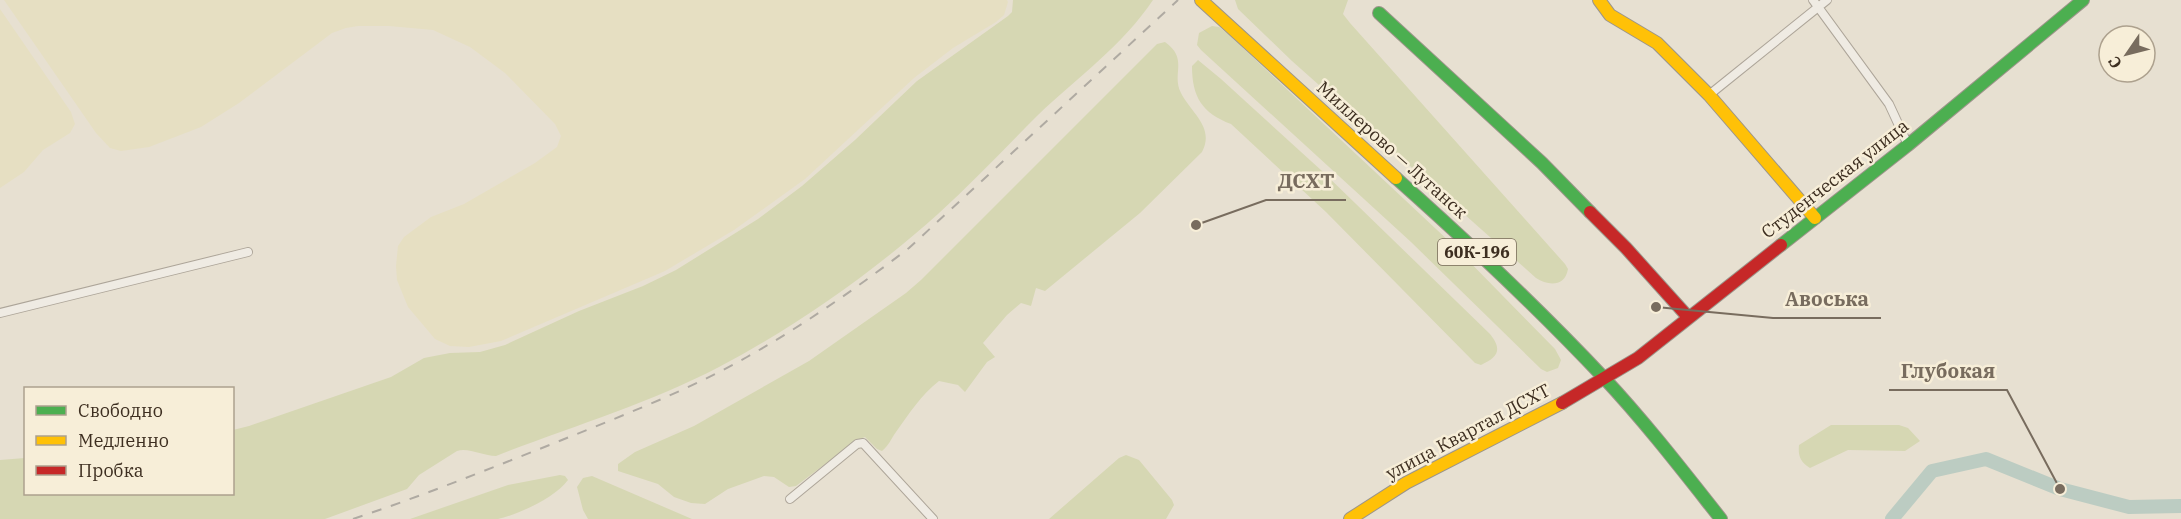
<svg xmlns="http://www.w3.org/2000/svg" width="2181" height="519" viewBox="0 0 2181 519" font-family="'IBM Plex Serif',serif">
	<style>
		.farmland { fill: #e6dfc2 }
		.green { fill: #d6d7b3 }
		.lines { fill: none; stroke-linecap: round; stroke-linejoin: round }
		.river { stroke: #bcccc2; stroke-width: 14 }
		.street-casing { stroke: #ada599; stroke-width: 10 }
		.fast-casing { stroke: #9c958a; stroke-width: 14 }
		.slow-casing { stroke: #9c958a; stroke-width: 14 }
		.jam-casing { stroke: #9c958a; stroke-width: 14 }
		.street { stroke: #efebe3; stroke-width: 8 }
		.fast { stroke: #4caf50; stroke-width: 12 }
		.slow { stroke: #ffc107; stroke-width: 12 }
		.jam { stroke: #c62828; stroke-width: 12 }
		.rail { stroke: #afaaa2; stroke-width: 2; stroke-dasharray: 10 10; stroke-linecap: butt }
		.labels { text-anchor: middle; stroke-width: 5; stroke-linejoin: round; paint-order: stroke }
		.shield { fill: #f7eed8; stroke: #756857; stroke-width: 1.5 }
		.shield-label { font-size: 16px; font-weight: bold; fill: #3d2e20 }
		.street-label { font-size: 18px; fill: #3d2e20; stroke: #f7eed8 }
		.leader { fill: none; stroke: #786c5e; stroke-width: 2 }
		.callout-dot { fill: #786c5e; stroke: #f7eed8; stroke-width: 2 }
		.callout-label { font-size: 20px; text-anchor: middle; font-weight: bold; fill: #786c5e; stroke: #f7eed8; stroke-width: 5; stroke-linejoin: round; paint-order: stroke }
	</style>
	<rect width="100%" height="100%" fill="#e7e0d1"/>
	<!-- farmland -->
	<path class="farmland" d="M4,0h1003l1,2 -4,13 -8,7 -43,26 -39,30 -109,101 -71,51 -69,41 -164,70 -32,6 -19,-1 -15,-7 -27,-32 -11,-27 -1,-14 2,-20 6,-9 27,-20 33,-13 71,-41 22,-16 4,-11 -6,-12 -50,-51 -35,-26 -37,-17 -44,-4h-31l-12,2 -14,5 -93,70 -38,24 -52,20 -28,4 -11,-3 -14,-15z
		M0,9l71,103 4,12 -5,9 -27,17 -19,22 -24,16z"/>
	<!-- green -->
	<path class="green" d="M1013,0h140c-30,45 -76,78 -115,115 -33,33 -65,67 -100,99 -66,59 -141,112 -219,153 -71,37 -149,60 -223,89 -13,0 -28,-9 -39,-5l-38,24 -12,14 -82,30h-325v-59l25,-2 1,36h206l1,-64 16,-4 142,-49 33,-19 26,-5 30,-1 25,-7 74,-34 64,-25 33,-16 82,-51 44,-33 53,-46 62,-59 91,-65 4,-4z
		M1235,0h113l-5,14 7,9 215,241 3,5c-3,18 -20,17 -32,9l-244,-217 -54,-52z
		M1212,26l7,1 9,7 224,210 103,105 6,11 -3,8 -11,4 -6,-3 -130,-127 -210,-192 -4,-5 2,-12z
		M1165,42c24,17 6,32 16,51 10,20 34,34 21,59l-62,61 -95,78 -9,-3 -5,18 -10,-3 -14,12 -24,28 12,14 -8,5 -22,30 -7,-7 -19,-4c-17,13 -31,34 -43,51 -5,7 -7,13 -14,19l-5,-2 -12,-12 -8,3 -61,46 -7,1 -15,-10 -10,-1 -36,13 -23,15 -14,-1 -17,-6 -16,-13 -40,-13v-7l17,-12 59,-26 115,-65 97,-68 15,-13 236,-236z
		M1198,60l23,19 101,92 168,163c12,15 9,23 -9,31l-6,-2 -149,-151 -95,-88c-29,-11 -39,-27 -39,-58z
		M1831,425h68l9,3 12,13 -15,10 -57,-1 -38,18c-10,-6 -12,-12 -11,-23z
		M1126,455l13,5 33,40 2,5 -8,14h-117l70,-61z
		M560,475l5,1 3,4c-13,18 -49,34 -70,39h-88l98,-34z
		M592,476l100,43h-104l-5,-9 -6,-23 6,-9z"/>
	<g class="lines">
		<!-- river -->
		<path class="river" d="M1892,519l40,-48 54,-12 74,30 69,18 52,-1"/>
		<defs>
			<path id="street" d="M1813,0l76,104 19,41
				M1709,95l118,-95
				M0,313l248,-61
				M790,499l67,-55 6,-1 70,76"/>
			<path id="fast" d="M1379,13l163,150 48,49
				M1396,178c72,64 142,130 208,200 42,45 79,93 117,141
				M1781,245l127,-100 175,-145"/>
			<path id="slow" d="M1201,0l195,178
				M1599,0l11,15 47,28 52,52 106,123
				M1350,519l56,-36 156,-80"/>
			<path id="jam" d="M1590,212l36,36 62,69
				M1562,403l76,-45 143,-113"/>
		</defs>
		<!-- street casing -->
		<use href="#street" class="street-casing"/>
		<!-- fast casing -->
		<use href="#fast" class="fast-casing"/>
		<!-- slow casing -->
		<use href="#slow" class="slow-casing"/>
		<!-- jam casing -->
		<use href="#jam" class="jam-casing"/>
		<!-- street -->
		<use href="#street" class="street"/>
		<!-- fast -->
		<use href="#fast" class="fast"/>
		<!-- slow -->
		<use href="#slow" class="slow"/>
		<!-- jam -->
		<use href="#jam" class="jam"/>
		<!-- rail -->
		<path class="rail" d="M353,519c69,-23 136,-50 204,-77 64,-26 130,-51 190,-85 57,-32 111,-70 162,-109l269,-248"/>
	</g>
	<g class="labels">
		<!-- shield labels -->
		<rect class="shield" x="1438" y="239" width="78" height="26" rx="4.5"/>
		<g class="shield-label">
			<text x="1477" y="258">60К-196</text>
		</g>
		<!-- street labels -->
		<g class="street-label">
			<text transform="translate(1392 150) rotate(42)" y="6">Миллерово — Луганск</text>
			<text transform="translate(1835 179) rotate(-38)" y="6">Студенческая улица</text>
			<text transform="translate(1468 432) rotate(-28)" y="6">улица Квартал ДСХТ</text>
		</g>
	</g>
	<!-- callouts -->
	<path class="leader" d="M1196 225L1266 200H1346M1656 307L1773 318H1881M2060 489L2007 390H1889"/>
	<g class="callout-dot">
		<circle cx="1196" cy="225" r="6"/>
		<circle cx="1656" cy="307" r="6"/>
		<circle cx="2060" cy="489" r="6"/>
	</g>
	<g class="callout-label">
		<text x="1306" y="188">ДСХТ</text>
		<text x="1827" y="306">Авоська</text>
		<text x="1948" y="378">Глубокая</text>
	</g>
	<!-- legend -->
	<rect x="24" y="387" width="210" height="108" fill="#f7eed8" stroke="#ada18e" stroke-width="1.5"/>
	<rect x="36" y="406" width="30" height="9" fill="#4caf50" stroke="#ada18e" stroke-width="1.5"/>
	<text x="78" y="417" font-size="18" fill="#3d2e20">Свободно</text>
	<rect x="36" y="436" width="30" height="9" fill="#ffc107" stroke="#ada18e" stroke-width="1.5"/>
	<text x="78" y="447" font-size="18" fill="#3d2e20">Медленно</text>
	<rect x="36" y="466" width="30" height="9" fill="#c62828" stroke="#ada18e" stroke-width="1.5"/>
	<text x="78" y="477" font-size="18" fill="#3d2e20">Пробка</text>
	<!-- north arrow -->
	<g transform="translate(2127 54) rotate(235)"><circle r="28" fill="#f7eed8" stroke="#ada18e" stroke-width="1.5"/>
	<path d="M0-4.5L10 22L0 15L-10 22Z" fill="#786c5e"/>
	<text y="-9" font-size="16" font-weight="bold" text-anchor="middle" fill="#3d2e20">С</text>
	</g>
</svg>
